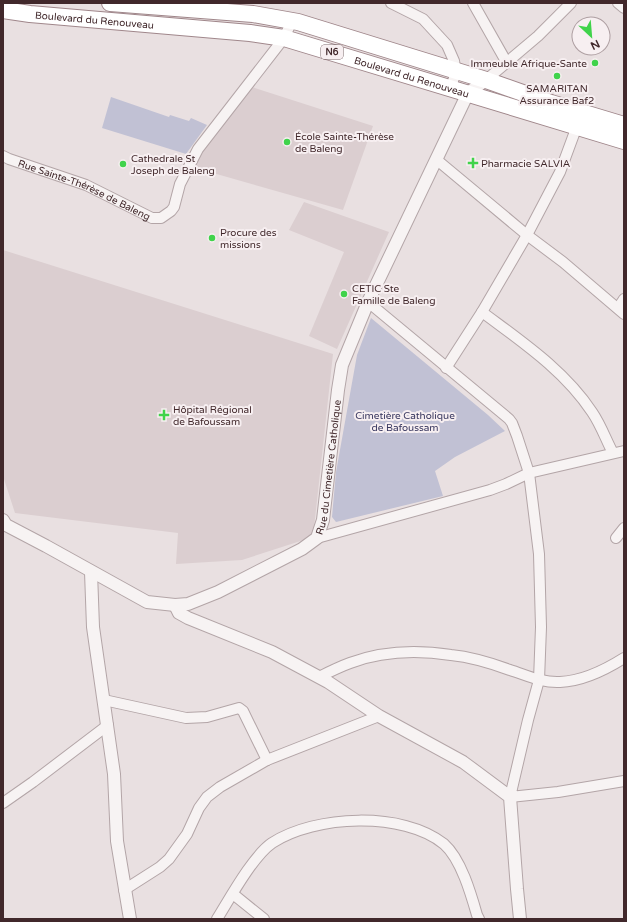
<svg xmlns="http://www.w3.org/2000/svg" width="627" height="922" viewBox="0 0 627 922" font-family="'Varela Round',sans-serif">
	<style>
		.built { fill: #dbced0 }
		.green { fill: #c1c1d4 }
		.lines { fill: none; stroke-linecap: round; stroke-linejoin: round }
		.minor-casing { stroke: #b3a5a7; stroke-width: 12 }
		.tertiary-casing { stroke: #b3a5a7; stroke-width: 14 }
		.trunk-casing { stroke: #a0878b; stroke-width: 18 }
		.minor { stroke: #f7f3f3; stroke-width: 10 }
		.tertiary { stroke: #f7f3f3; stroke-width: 12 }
		.trunk { stroke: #fff; stroke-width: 16 }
		.poi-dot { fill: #40d34b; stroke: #f7eff1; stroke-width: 1.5 }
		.labels { text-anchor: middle; stroke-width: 4; stroke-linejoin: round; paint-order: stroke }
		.shield { fill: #f7eff1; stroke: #786466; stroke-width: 1 }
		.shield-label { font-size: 9px; font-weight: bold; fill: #41282b }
		.street-label { font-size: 10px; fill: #41282b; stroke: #f7eff1 }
		.poi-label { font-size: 10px; fill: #41282b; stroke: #f7eff1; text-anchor: start }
		.park-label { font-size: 10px; fill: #36355d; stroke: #f7eff1 }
	</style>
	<rect width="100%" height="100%" fill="#e9e0e1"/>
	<!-- built -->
	<path class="built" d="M252,87l121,39 -30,84 -151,-43 10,-17z
		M304,202l85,30 -52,117 -28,-13 35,-84 -55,-22z
		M3,250l330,104 -20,183 -71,23 -66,4 2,-31 -163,-20 -12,-37z"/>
	<!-- green -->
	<path class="green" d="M111,97l58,20 1,-2 19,6 2,-3 16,7 -21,29 -84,-26z
		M371,318l117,97 17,16 -50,26 -20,14 8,25 -107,26 -4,-5 4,-45 21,-117z"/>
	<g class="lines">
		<defs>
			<g id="minor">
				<path d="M391,3l32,16 24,26 7,16 2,11 -5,15"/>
				<path d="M473,3l34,60"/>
				<path d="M618,3l6,5"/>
				<path d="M486,80l52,-44 33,-33"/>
				<path id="s1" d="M3,156l6,3 77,26 66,33h9l10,-7 3,-4 6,-23 18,-35 86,-111 8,-17"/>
				<path d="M437,160l90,75 36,27 61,52"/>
				<path d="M368,302l141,117 3,4 5,13 12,37 10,81 2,73 -2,53 -11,40 -18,77 48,-5 66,-11"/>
				<path d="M618,308l6,-9"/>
				<path d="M482,312c40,30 82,58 110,100 9,13 14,28 21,41"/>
				<path d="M446,368l36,-56 45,-77 33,-63 17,-46"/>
				<path d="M317,538l173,-48 16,-6 23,-11 95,-22"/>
				<path d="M616,538l8,-10"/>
				<path d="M319,677c10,-5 20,-10 31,-14 32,-12 68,-13 101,-8 20,2 40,8 59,15 16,5 32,13 50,12 23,-1 45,-12 64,-24"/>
				<path d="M104,700l82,18 21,-1 32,-9 4,3 24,49"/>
				<path d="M3,803l30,-21 75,-57"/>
				<path d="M124,890l36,-23 9,-8 18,-25 12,-26 8,-11 13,-10 47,-27 112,-44"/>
				<path d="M233,894l31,25"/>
				<path d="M217,919c13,-21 36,-63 55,-76 43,-28 131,-32 172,1 17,15 27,50 33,71l2,4"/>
			</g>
			<g id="tertiary">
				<path id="s2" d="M3,520l3,5 40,21 101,56 28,3 13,-1 30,-12 84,-43 15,-11 6,-18 15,-130 4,-25 26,-63 100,-209 18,-13"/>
				<path d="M91,572l2,55 21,147 3,67 13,78"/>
				<path d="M175,605l4,8 9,5 84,34 56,30 51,34 84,46 47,35 7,92 3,30"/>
			</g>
			<g id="trunk">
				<path d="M110,3l143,11 45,8 188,58 65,23 73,22"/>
				<path id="s3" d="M3,10l27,4 220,19 34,5 340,103"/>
			</g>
		</defs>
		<!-- minor casing -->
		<use href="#minor" class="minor-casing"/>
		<!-- tertiary casing -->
		<use href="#tertiary" class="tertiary-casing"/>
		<!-- trunk casing -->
		<use href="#trunk" class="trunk-casing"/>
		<!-- minor -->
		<use href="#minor" class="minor"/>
		<!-- tertiary -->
		<use href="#tertiary" class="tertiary"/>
		<!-- trunk -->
		<use href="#trunk" class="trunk"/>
	</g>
	<!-- markers -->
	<g class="poi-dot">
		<circle cx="595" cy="63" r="4"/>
		<circle cx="557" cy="76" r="4"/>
		<circle cx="287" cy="142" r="4"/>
		<path d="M471 157h4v4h4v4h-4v4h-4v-4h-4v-4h4z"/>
		<circle cx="123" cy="164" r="4"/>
		<circle cx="212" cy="238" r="4"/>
		<circle cx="344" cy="294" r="4"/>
		<path d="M162 409h4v4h4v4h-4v4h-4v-4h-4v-4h4z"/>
	</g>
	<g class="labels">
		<!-- shield labels -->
		<rect class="shield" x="321" y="45" width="22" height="14" rx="3"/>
		<g class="shield-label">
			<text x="332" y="55">N6</text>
		</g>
		<!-- street labels -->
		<g class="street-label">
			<text dy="4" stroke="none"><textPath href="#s3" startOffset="92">Boulevard du Renouveau</textPath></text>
			<text dy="4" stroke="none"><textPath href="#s3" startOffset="416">Boulevard du Renouveau</textPath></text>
			<text dy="4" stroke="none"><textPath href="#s1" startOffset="88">Rue Sainte-Thérèse de Baleng</textPath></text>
			<text dy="4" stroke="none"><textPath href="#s2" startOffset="425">Rue du Cimetière Catholique</textPath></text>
		</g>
		<!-- poi labels -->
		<g class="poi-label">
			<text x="587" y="67" text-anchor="end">Immeuble Afrique-Sante</text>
			<text x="557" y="92" text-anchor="middle">SAMARITAN<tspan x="557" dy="12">Assurance Baf2</tspan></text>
			<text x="295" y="140">École Sainte-Thérèse<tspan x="295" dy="12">de Baleng</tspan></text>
			<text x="131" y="162">Cathedrale St<tspan x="131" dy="12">Joseph de Baleng</tspan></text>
			<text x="481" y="167">Pharmacie SALVIA</text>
			<text x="220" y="236">Procure des<tspan x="220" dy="12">missions</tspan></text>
			<text x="352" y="292">CETIC Ste<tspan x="352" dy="12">Famille de Baleng</tspan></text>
			<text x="173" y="413">Hôpital Régional<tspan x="173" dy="12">de Bafoussam</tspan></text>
		</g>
		<!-- park labels -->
		<g class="park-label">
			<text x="405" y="419">Cimetière Catholique<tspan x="405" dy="12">de Bafoussam</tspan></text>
		</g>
	</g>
	<!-- border -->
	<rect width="627" height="922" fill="none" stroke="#41282b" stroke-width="8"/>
	<!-- north arrow -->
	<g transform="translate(591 36) rotate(154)"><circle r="19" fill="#f7eff1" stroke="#ae9fa2"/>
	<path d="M0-3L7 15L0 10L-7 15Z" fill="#40d34b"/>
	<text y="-6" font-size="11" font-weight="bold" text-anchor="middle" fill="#41282b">N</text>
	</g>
</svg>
